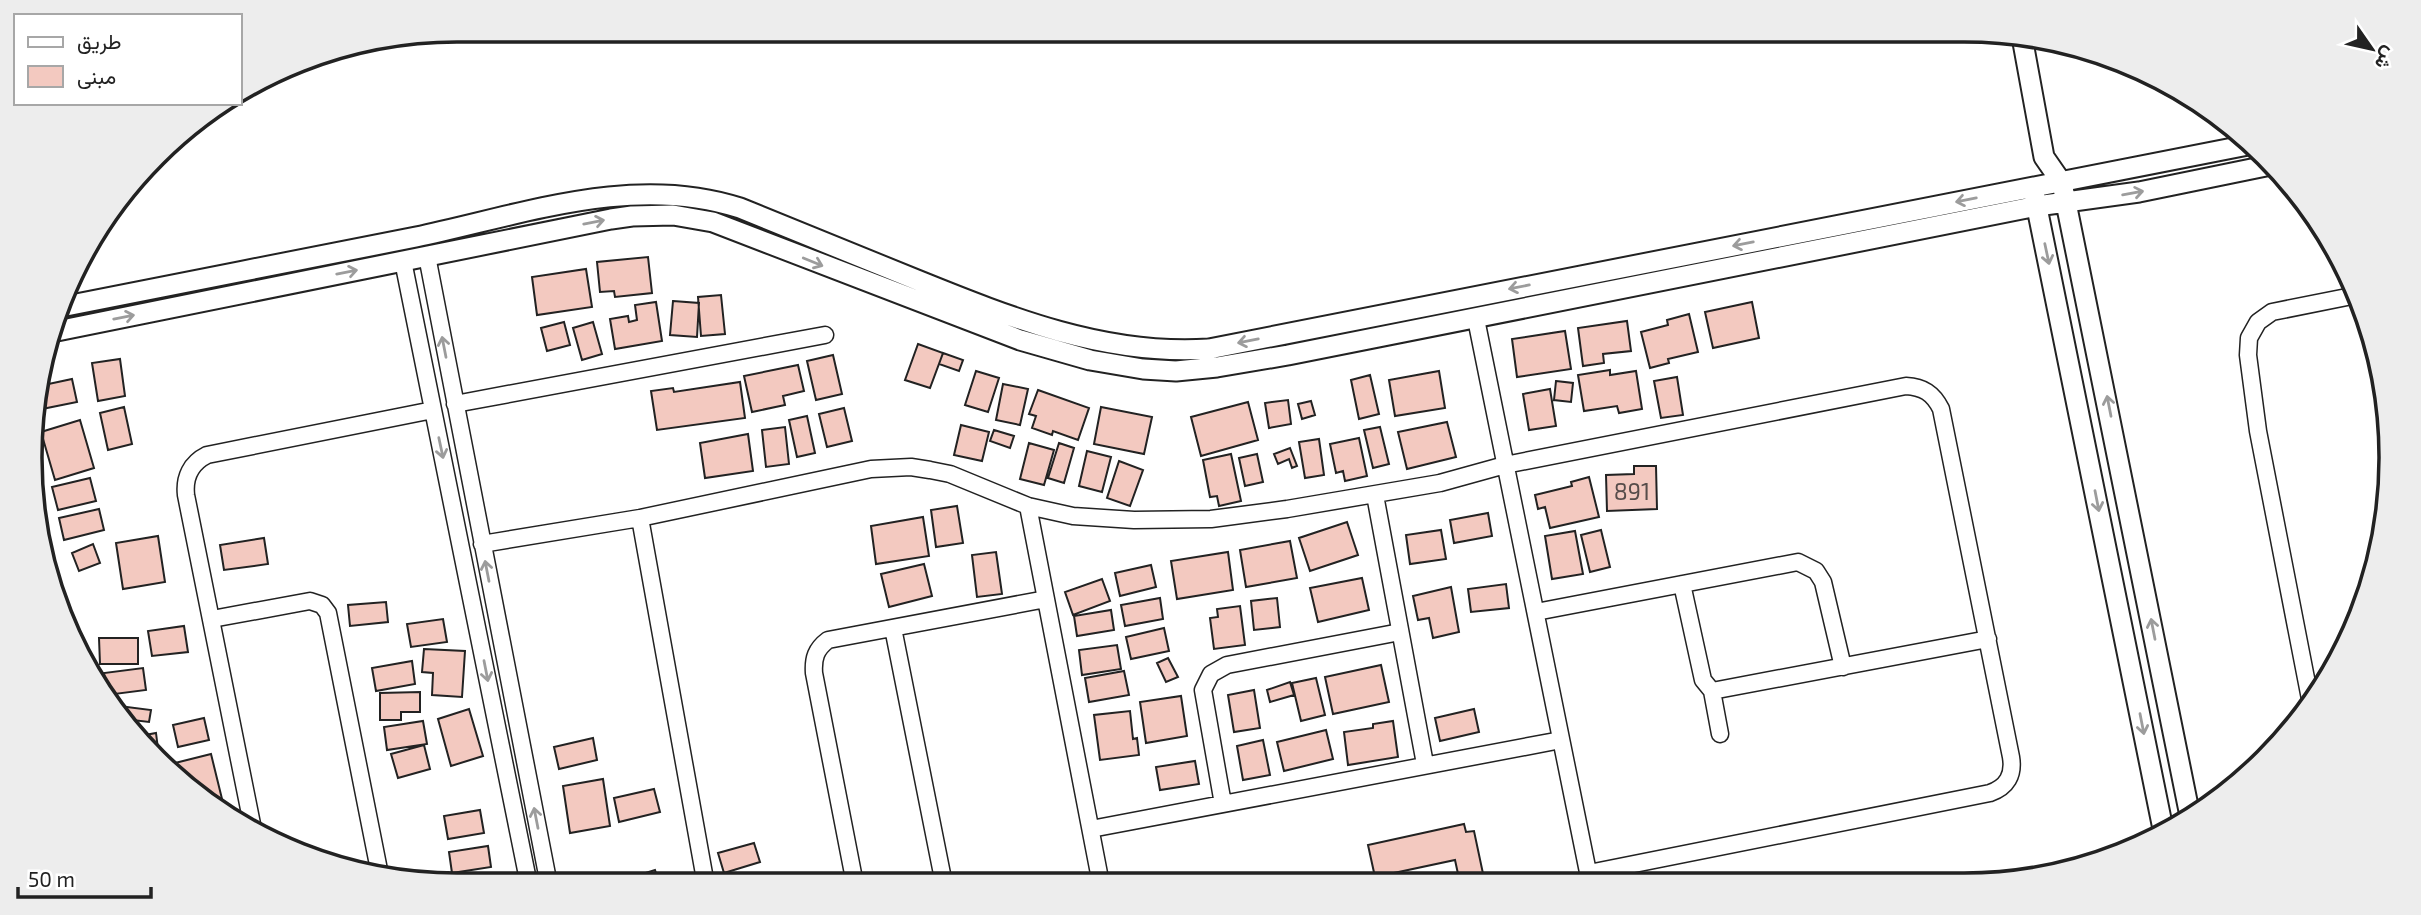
<svg xmlns="http://www.w3.org/2000/svg" width="2421" height="915" viewBox="0 0 2421 915" font-family="'Exo 2',Vazirmatn,sans-serif">
	<style>
		.building { fill: #f3c9c0; stroke: #222; stroke-width: 2 }
		.lines { fill: none; stroke-linecap: round; stroke-linejoin: round }
		.minor-casing { stroke: #222; stroke-width: 19 }
		.tertiary-casing { stroke: #222; stroke-width: 23 }
		.minor { stroke: #fff; stroke-width: 16 }
		.tertiary { stroke: #fff; stroke-width: 19 }
		.oneway { stroke: #9c9c9c }
		.labels { text-anchor: middle; stroke-width: 5; stroke-linejoin: round; paint-order: stroke }
		.number-label { font-size: 23px; fill: #564c4a }
		.rim { fill: none; stroke: #222; stroke-width: 3.5 }
	</style>
	<rect width="100%" height="100%" fill="#fff"/>
	<!-- building -->
	<path class="building" d="M648,257l4,36 -37,4 -1,-6 -14,1 -3,-30z
		M586,269l6,38 -55,8 -5,-38z
		M721,295l4,39 -24,2 -3,-39z
		M673,301l26,2 -2,34 -27,-2z
		M656,302l6,39 -47,8 -5,-30 18,-3 1,6 8,-2 -2,-15z
		M1752,302l7,36 -46,10 -8,-36z
		M1689,314l9,38 -30,7 1,4 -19,5 -9,-36 27,-7 -1,-5z
		M1627,321l4,30 -28,3 1,9 -21,3 -5,-38z
		M564,322l6,23 -23,6 -6,-23z
		M593,322l9,32 -20,6 -9,-32z
		M1565,331l6,38 -54,8 -5,-38z
		M918,344l25,9 -13,35 -25,-8z
		M943,353l20,7 -4,11 -20,-7z
		M833,355l9,39 -26,6 -9,-39z
		M120,359l5,37 -27,5 -6,-38z
		M798,365l6,26 -21,5 2,9 -33,7 -8,-36z
		M1610,370v5l26,-4 6,38 -23,4 -2,-7 -33,5 -6,-36z
		M976,371l23,7 -11,34 -23,-7z
		M1439,371l6,37 -50,8 -6,-36z
		M1370,375l9,39 -20,5 -8,-39z
		M1677,377l6,38 -22,3 -7,-37z
		M72,379l5,23 -35,7 -3,-23z
		M1556,381l17,2 -2,19 -17,-2z
		M740,382l5,36 -88,12 -6,-39 22,-3 1,4z
		M1003,384l25,5 -8,36 -24,-5z
		M1550,389l6,37 -27,4 -6,-36z
		M1038,390l51,18 -11,32 -25,-9 -1,4 -20,-7 4,-12 -7,-2z
		M1288,400l3,24 -22,4 -4,-25z
		M1311,401l4,14 -13,4 -4,-15z
		M1248,402l10,38 -57,16 -10,-39z
		M124,407l8,37 -24,6 -8,-37z
		M1101,407l51,10 -8,37 -50,-10z
		M844,408l8,33 -25,6 -8,-33z
		M807,416l8,37 -18,4 -8,-37z
		M80,420l14,48 -39,12 -14,-48z
		M1447,422l9,35 -49,12 -9,-37z
		M961,425l28,7 -7,29 -28,-6z
		M785,427l4,37 -23,3 -4,-37z
		M1380,427l9,37 -16,4 -9,-38z
		M994,430l20,6 -4,12 -20,-7z
		M748,434l5,37 -48,7 -5,-35z
		M1359,438l8,38 -22,5 -2,-10 -7,2 -6,-29z
		M1319,439l5,36 -19,3 -6,-36z
		M1029,443l25,7 -10,35 -24,-6z
		M1059,443l15,5 -10,35 -16,-5z
		M1290,448l7,18 -5,2 -3,-9 -11,5 -4,-10z
		M1087,451l24,6 -9,35 -23,-6z
		M1231,454l10,47 -22,5 -2,-10 -7,1 -7,-37z
		M1257,454l6,28 -18,4 -6,-28z
		M1119,461l24,9 -13,36 -23,-8z
		M1634,466h22l1,43 -50,2 -1,-36 28,-1z
		M1589,477l10,40 -49,11 -5,-21 -7,2 -3,-14 37,-9 -1,-4z
		M90,478l6,23 -38,9 -6,-23z
		M957,506l6,37 -27,4 -5,-37z
		M99,509l5,21 -40,10 -5,-22z
		M1488,513l4,23 -38,7 -4,-23z
		M923,517l6,39 -53,8 -5,-38z
		M1347,522l11,33 -48,16 -11,-33z
		M1441,530l5,29 -36,5 -4,-29z
		M1601,530l9,37 -20,5 -9,-37z
		M1575,531l8,43 -31,5 -7,-43z
		M158,536l7,46 -42,7 -7,-46z
		M264,538l4,26 -44,6 -4,-25z
		M1290,541l7,37 -51,9 -6,-37z
		M93,544l7,19 -21,8 -7,-18z
		M996,552l6,42 -25,3 -5,-42z
		M1228,552l5,38 -56,9 -6,-38z
		M924,564l8,32 -43,11 -8,-33z
		M1151,565l5,22 -36,9 -5,-23z
		M1362,578l7,32 -51,12 -8,-34z
		M1102,579l8,22 -37,14 -8,-23z
		M1506,584l3,24 -38,4 -3,-23z
		M1451,587l8,45 -26,6 -4,-20 -11,2 -5,-24z
		M1160,598l3,21 -38,7 -4,-21z
		M1277,598l3,29 -26,3 -3,-29z
		M386,602l2,20 -38,4 -2,-21z
		M1240,606l5,39 -31,4 -4,-31 8,-1 -1,-8z
		M1111,610l3,20 -37,6 -3,-20z
		M443,619l4,23 -36,5 -4,-23z
		M184,626l4,26 -36,4 -4,-25z
		M1164,628l5,23 -38,8 -5,-22z
		M99,638h39v26h-38z
		M1117,645l4,24 -39,6 -3,-25z
		M424,649l41,2 -3,46 -30,-2 1,-22 -11,-1z
		M1168,658l10,19 -12,5 -9,-19z
		M412,661l3,23 -39,7 -4,-23z
		M1381,665l8,37 -56,12 -8,-37z
		M143,668l3,22 -39,5 -3,-22z
		M1124,671l5,24 -40,7 -4,-24z
		M1316,678l9,37 -24,6 -9,-38z
		M1290,682l4,13 -24,7 -3,-12z
		M1254,690l6,38 -26,4 -6,-37z
		M420,692v20h-19v8h-21v-27z
		M1181,696l6,40 -41,7 -6,-41z
		M119,706l32,4 -2,12 -25,-3 -6,-7z
		M469,709l14,47 -32,10 -13,-47z
		M1474,709l5,23 -39,9 -5,-23z
		M1130,711l3,28 4,-1 2,17 -39,5 -6,-45z
		M204,718l5,22 -31,7 -5,-22z
		M423,721l4,23 -40,6 -3,-23z
		M1393,721l5,36 -50,8 -4,-33 29,-4v-4z
		M1326,730l7,29 -49,12 -7,-29z
		M156,733l2,16 -5,1 -13,-14z
		M593,738l4,22 -38,9 -5,-22z
		M1263,740l7,35 -27,5 -6,-34z
		M424,745l6,24 -32,9 -7,-24z
		M211,754l12,49 -9,2 -17,-8 -19,-21 -3,-13z
		M1195,761l4,23 -39,6 -4,-23z
		M603,779l7,47 -40,7 -7,-47z
		M654,789l6,23 -41,10 -5,-24z
		M480,810l4,23 -36,6 -4,-23z
		M1464,824l2,8 8,-1 11,52h-25l-5,-23 -80,17 -7,-32z
		M754,843l6,19 -36,11 -6,-20z
		M488,846l3,21 -39,6 -3,-21z
		M655,870l5,15h-39l-1,-4z
		M495,875l1,10h-32l-1,-5z
		M765,876l2,9h-39l-1,-2z
		M605,881l1,4h-35z"/>
	<g class="lines">
		<defs>
			<path id="minor" d="M427,256l122,629
				M403,261l126,624
				M1476,319l114,563
				M455,404l370,-69
				M1375,495l50,269
				M1028,506l73,378
				M640,518l66,367
				M482,544l158,-26 231,-49 40,-2 19,3 20,4 78,32 45,10 61,4 77,-1 76,-10 153,-26 65,-18 401,-79c17,1 27,7 35,23l70,348c3,18 -4,30 -21,36l-401,80
				M1682,584l21,96 9,11 276,-52
				M1536,612l262,-50 18,9 7,11 20,85
				M212,619l98,-18 12,4 6,8 52,262
				M893,628l51,256
				M1712,691l8,43
				M2311,704l-53,-273 -10,-76 1,-17 9,-16 14,-10 80,-16
				M1223,804l-20,-114 8,-16 16,-9 173,-33
				M252,824l-66,-329c-2,-18 5,-32 21,-40l226,-45
				M1091,829l470,-89
				M855,884l-41,-211c-1,-15 2,-24 14,-33l218,-41"/>
			<path id="tertiary" d="M2022,37l22,120 18,26 128,633
				M2034,193l130,641
				M66,306c117,-23 233,-46 350,-69 105,-22 217,-64 324,-29 59,24 118,48 177,72 94,38 189,76 292,69l1039,-204
				M57,331l554,-112 21,-3 41,-1 40,7 307,118 70,20 53,9 33,2 41,-4 71,-12 749,-149 102,-14 127,-26"/>
		</defs>
		<!-- minor casing -->
		<use href="#minor" class="minor-casing"/>
		<!-- tertiary casing -->
		<use href="#tertiary" class="tertiary-casing"/>
		<!-- minor -->
		<use href="#minor" class="minor"/>
		<!-- tertiary -->
		<use href="#tertiary" class="tertiary"/>
	</g>
	<!-- one-way arrows -->
	<defs><path id="oneway-shaft" d="M-6 0H5M1.5-3L5.5 0L1.5 3" fill="none" stroke-width="1.6" stroke-linecap="round" stroke-linejoin="round" transform="scale(1.75)"/></defs>
	<g class="oneway">
		<use href="#oneway-shaft" transform="translate(2133 193) rotate(-10)"/>
		<use href="#oneway-shaft" transform="translate(1966 200) rotate(169)"/>
		<use href="#oneway-shaft" transform="translate(594 222) rotate(-11)"/>
		<use href="#oneway-shaft" transform="translate(1743 244) rotate(169)"/>
		<use href="#oneway-shaft" transform="translate(2047 254) rotate(78)"/>
		<use href="#oneway-shaft" transform="translate(813 262) rotate(22)"/>
		<use href="#oneway-shaft" transform="translate(347 272) rotate(-11)"/>
		<use href="#oneway-shaft" transform="translate(1519 287) rotate(169)"/>
		<use href="#oneway-shaft" transform="translate(124 317) rotate(-11)"/>
		<use href="#oneway-shaft" transform="translate(1248 341) rotate(169)"/>
		<use href="#oneway-shaft" transform="translate(444 347) rotate(-101)"/>
		<use href="#oneway-shaft" transform="translate(2109 406) rotate(-101)"/>
		<use href="#oneway-shaft" transform="translate(441 448) rotate(78)"/>
		<use href="#oneway-shaft" transform="translate(2097 501) rotate(79)"/>
		<use href="#oneway-shaft" transform="translate(487 571) rotate(-101)"/>
		<use href="#oneway-shaft" transform="translate(2153 629) rotate(-101)"/>
		<use href="#oneway-shaft" transform="translate(486 671) rotate(79)"/>
		<use href="#oneway-shaft" transform="translate(2142 724) rotate(79)"/>
		<use href="#oneway-shaft" transform="translate(536 818) rotate(-101)"/>
	</g>
	<g class="labels">
		<!-- number labels -->
		<g class="number-label">
			<text x="1632" y="500">891</text>
		</g>
	</g>
	<!-- crop -->
	<path d="M0 0H2421V915H0ZM457 42H1964A415 415 0 0 1 2379 457V458A415 415 0 0 1 1964 873H457A415 415 0 0 1 42 458V457A415 415 0 0 1 457 42Z" fill="#ededed" fill-rule="evenodd"/>
	<path class="rim" d="M457 42H1964A415 415 0 0 1 2379 457V458A415 415 0 0 1 1964 873H457A415 415 0 0 1 42 458V457A415 415 0 0 1 457 42Z"/>
	<!-- legend -->
	<rect x="14" y="14" width="228" height="91" fill="#ffffff" stroke="#a7a7a7" stroke-width="2"/>
	<rect x="28" y="37" width="35" height="10" fill="#ffffff" stroke="#a7a7a7" stroke-width="2"/>
	<text x="77" y="49" font-size="21" fill="#222222">طريق</text>
	<rect x="28" y="66" width="35" height="21" fill="#f3c9c0" stroke="#a7a7a7" stroke-width="2"/>
	<text x="77" y="84" font-size="21" fill="#222222">مبنى</text>
	<!-- north arrow -->
	<g transform="translate(2372 49) rotate(124)" stroke="#ffffff" stroke-width="5" paint-order="stroke">
	<path d="M0-5L12 26L0 18L-12 26Z" fill="#222222"/>
	<text y="-10" font-size="19" font-weight="bold" text-anchor="middle" fill="#222222">ش</text>
	</g>
	<!-- scale -->
	<path d="M18 887v10h133v-10" fill="none" stroke="#222222" stroke-width="3.5"/>
	<text x="28" y="887" font-size="21" fill="#222222" stroke="#ffffff" stroke-width="5" paint-order="stroke">50 m</text>
</svg>
